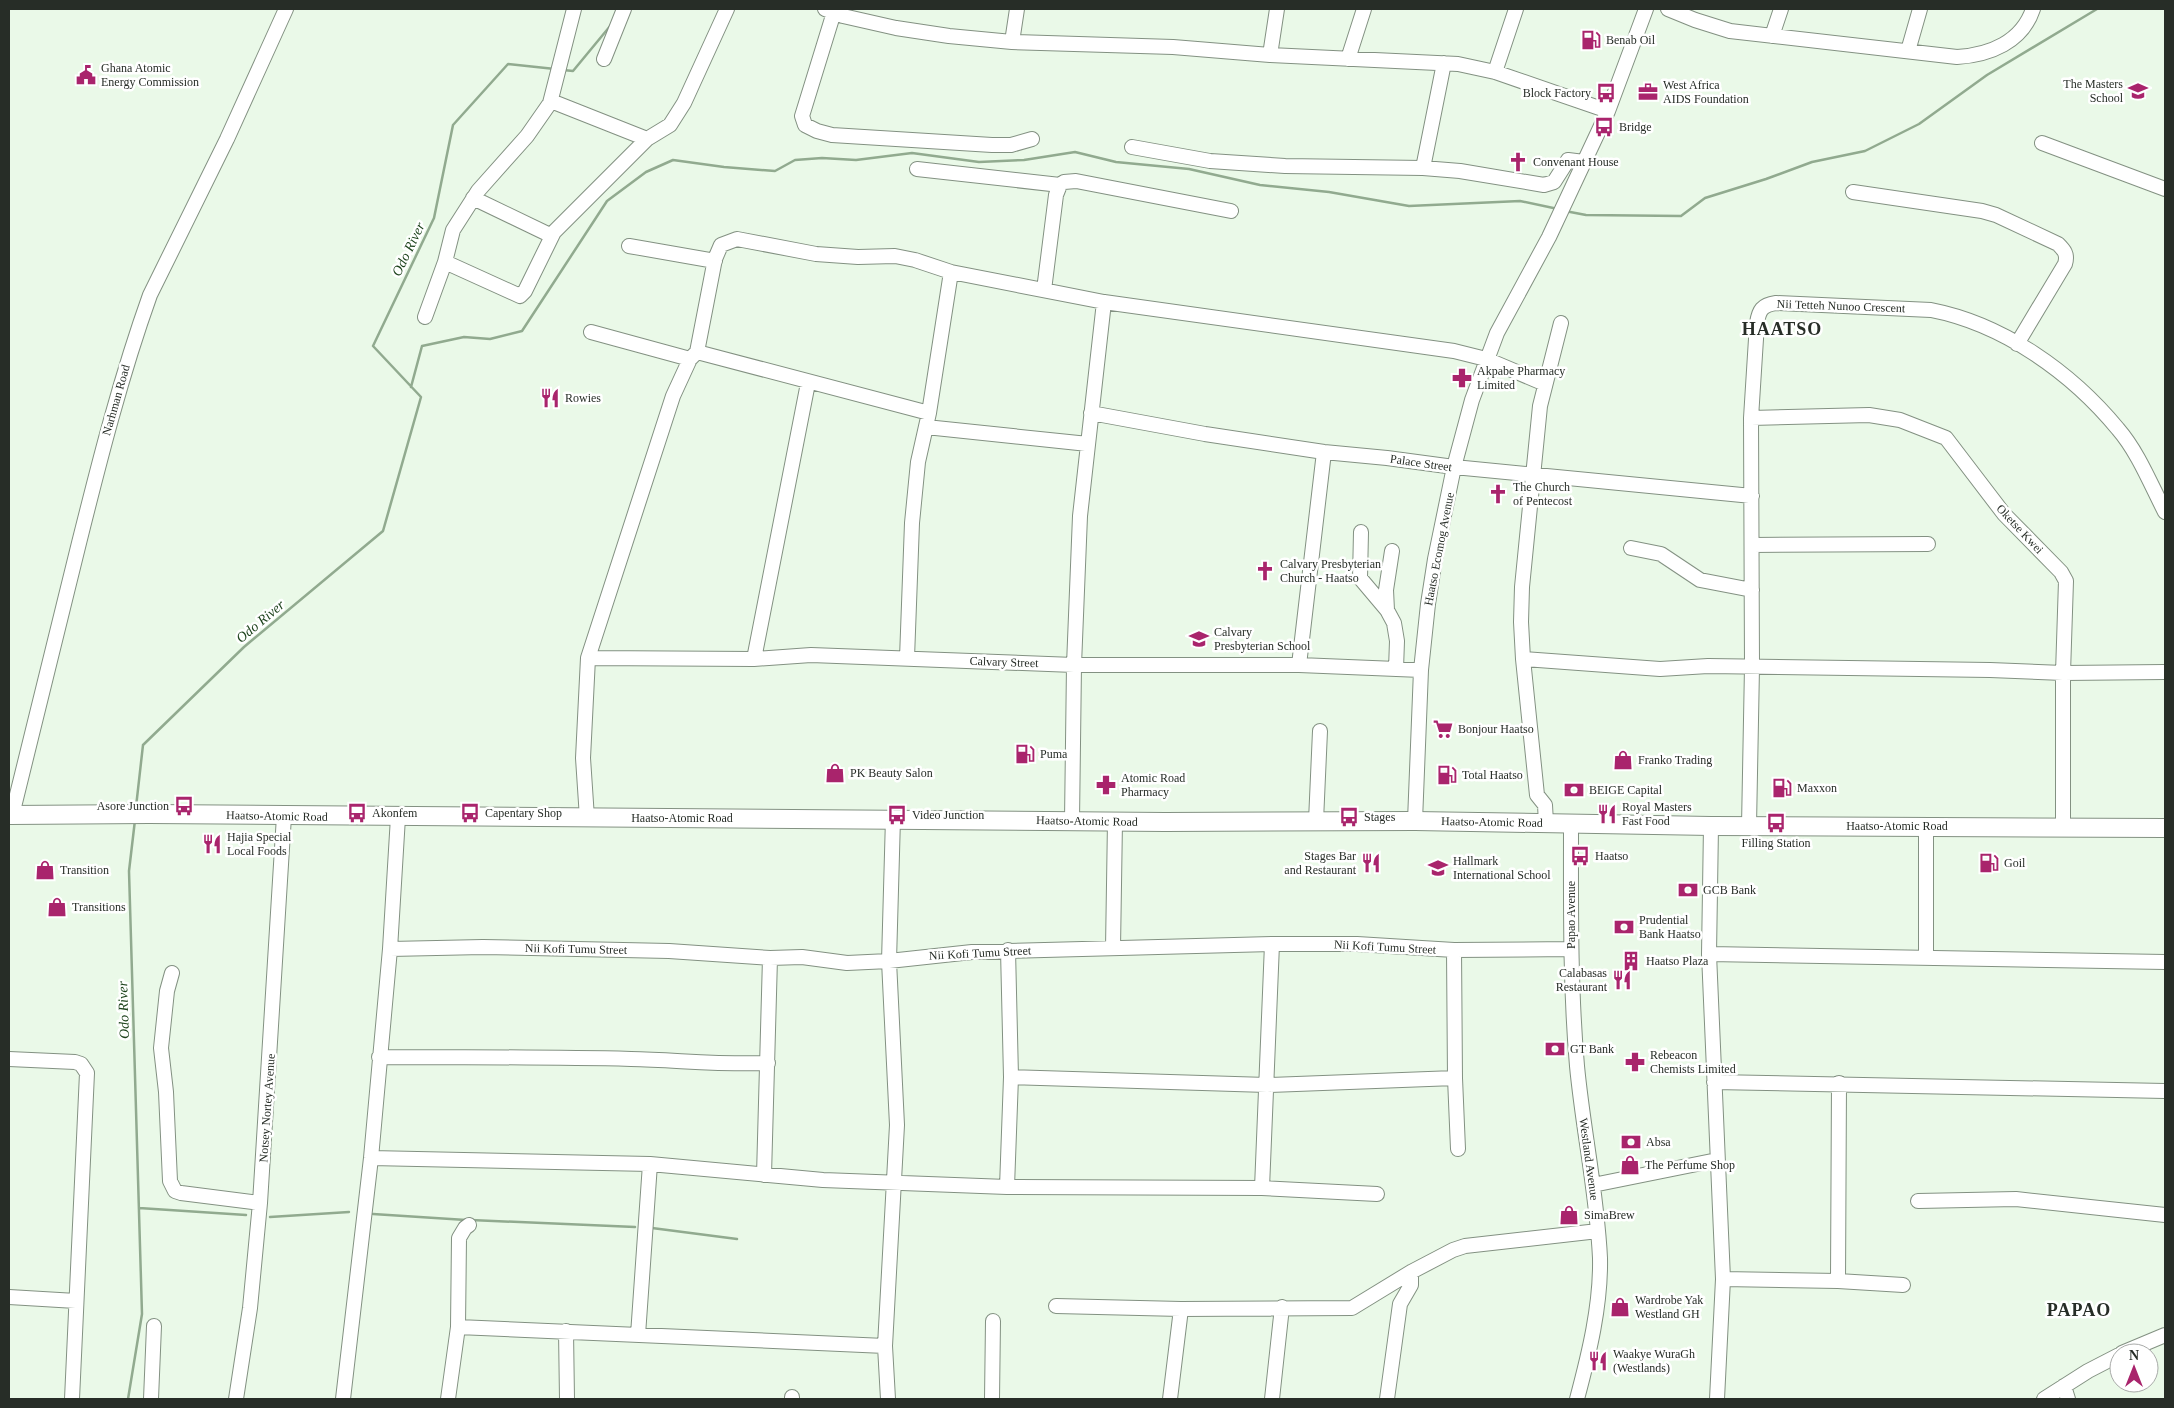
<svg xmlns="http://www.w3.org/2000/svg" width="2174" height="1408" viewBox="0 0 2174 1408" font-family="'Times New Roman',serif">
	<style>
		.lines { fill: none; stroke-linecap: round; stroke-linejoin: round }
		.stream { stroke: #91aa8f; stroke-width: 2.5 }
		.minor-casing { stroke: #839182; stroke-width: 16 }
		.major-casing { stroke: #839182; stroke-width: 20 }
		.minor { stroke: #fff; stroke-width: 14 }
		.major { stroke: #fff; stroke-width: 18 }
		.labels { text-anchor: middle; stroke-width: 5; stroke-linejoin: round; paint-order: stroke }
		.poi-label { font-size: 12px; fill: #272d27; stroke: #fff; text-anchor: start }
		.street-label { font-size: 12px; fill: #272d27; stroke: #fff }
		.water-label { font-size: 14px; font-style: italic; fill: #1b411a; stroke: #fff }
		.district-label { font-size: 18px; font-weight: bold; letter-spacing: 1px; fill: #272d27; stroke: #fff }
	</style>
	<rect width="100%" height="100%" fill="#eaf9e8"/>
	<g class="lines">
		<!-- stream -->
		<path class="stream" d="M563,70l10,1 38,-46
			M1565,211l21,4 95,1 24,-18 61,-19 46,-17 53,-11 54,-27 68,-49 110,-66
			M411,387l11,-41 42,-9 26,2 32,-8 85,-130 39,-29 27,-12 51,7 51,4 20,-11 27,-2 34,2 56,-7 67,9 45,-2 51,-8 41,10 73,7 71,16 69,7 80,14 111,-5 38,8
			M136,807l7,-62 101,-98 139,-116 38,-134 -48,-51 61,-128 19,-93 55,-61 47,5
			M139,1208l107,7
			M373,1214l93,6
			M270,1217l79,-5
			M471,1220l164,7
			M652,1228l85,11
			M128,1399l14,-85 -13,-443 6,-51"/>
		<defs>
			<path id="minor" d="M825,9l18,7 53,12 53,8 63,6 161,5 97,8 188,9 37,8 113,39
				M1668,9l27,11 35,11 227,26c33,-2 65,-15 76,-48
				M834,12l-32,104 3,9 12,6 15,4 160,10h19l21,-6
				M1772,36l9,-27
				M1012,42l5,-33
				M1908,51l12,-42
				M1270,55l7,-46
				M604,59l20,-50
				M1348,59l16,-50
				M1495,72l21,-63
				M551,101l96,38
				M2042,143l123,46
				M1132,147l78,14 75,5 138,2 21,-105
				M1423,168l37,3 84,14 10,-3 14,-22 16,2
				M917,169l143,16 4,-3 12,-1 155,30
				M1853,192l129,19 14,4 62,29c6,6 10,10 7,20l-48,80
				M473,198l79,38
				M629,246l86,15
				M445,262l75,34 5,-5 29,-59 93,-93 23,-14 14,-22 43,-94
				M1044,290l12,-95 4,-10
				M425,317l20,-55 8,-32 25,-39 49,-55 23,-33 24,-94
				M591,332l99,27
				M697,352l232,61
				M1091,413l114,21 119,18 63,6 67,9 298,29
				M1751,418l118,-3 31,5 46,18 58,76 57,58 5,9 -3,92v154
				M926,427l162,17
				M1361,532l-1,46 27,32
				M1752,545l176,-1
				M1631,548l30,6 39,26 52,10
				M1392,551l-6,39 1,20 7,13 3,18 -1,28
				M588,658l166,1 57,-4 263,10h225l122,5
				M907,658l5,-135 6,-61 11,-49 22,-141
				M754,659l54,-276
				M1523,659l137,10 48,-3 282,4 73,3 102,-1
				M1299,665l25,-213
				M12,815c22,-91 44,-182 67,-272 21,-84 42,-167 71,-248l77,-156 59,-130
				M587,818l-4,-60 5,-100 85,-262 17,-37 7,-7 18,-93 6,-14 16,-6 79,15 42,3 37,-1 20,4 36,12 153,30 350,49 32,8 59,25
				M1072,821l2,-156 6,-149 24,-214
				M1316,821l4,-90
				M1415,821l6,-151 7,-66 7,-45 19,-92 18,-67 25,-67 52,-96 59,-126 38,-102
				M1546,823l-1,-18 -8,-10 -14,-136 -2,-37 1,-35 18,-181 21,-83
				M1571,824c0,80 -1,161 6,242 6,64 20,127 23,192 1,47 -11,96 -23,141
				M1711,826l-2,128 14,325 -6,120
				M1749,826l3,-159 -1,-249 6,-95c2,-13 5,-18 19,-20l155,7c72,14 140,62 187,119 20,23 33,56 47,83
				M1113,948l2,-127
				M390,949l93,-2 186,4 101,7 32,-1 45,6 42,-2 83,-9 300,-8h85l97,6 117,-1
				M1454,950l1,128 3,71
				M1709,954l456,8
				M1926,958v-132
				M172,973l-5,18 -6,57 5,44 4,89 5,10 6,2 79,10
				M379,1057c84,0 168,0 252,2 46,1 91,6 137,4
				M9,1059l66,3 6,2 6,9 -15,326
				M1011,1077l256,8 188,-7
				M1714,1082l451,9
				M371,1158l279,6 173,16 184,7 255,1 115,6
				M764,1175l6,-217
				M1593,1185l124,-25
				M1007,1187l4,-110 -3,-127
				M1262,1188l10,-244
				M1918,1201l98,-2 149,16
				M1723,1279l115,2 65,4
				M1838,1281l1,-198
				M9,1297l67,4
				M1056,1306l125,3 171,-1 59,-36 42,-22 12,-4 133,-15
				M458,1327l427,19
				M566,1331l1,68
				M638,1335l12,-171
				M2122,1353l43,-18
				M2064,1386l4,13
				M792,1397v2
				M151,1399l3,-73
				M236,1399l14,-91 10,-105 24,-387
				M343,1399l28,-241 19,-209 8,-132
				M448,1399l10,-72 1,-89 6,-10 4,-3
				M888,1399l-3,-53 12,-221 -8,-164 4,-143
				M992,1399l1,-78
				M1170,1399l11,-90
				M1272,1399l10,-92
				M1387,1399l13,-95 11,-19v-13
				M2044,1399l44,-28 31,-16"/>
			<path id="major" d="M9,815l140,-1 1016,8 250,-1 296,5 454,2"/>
		</defs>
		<!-- minor casing -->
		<use href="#minor" class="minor-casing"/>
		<!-- major casing -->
		<use href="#major" class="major-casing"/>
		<!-- minor -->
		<use href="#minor" class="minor"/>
		<!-- major -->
		<use href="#major" class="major"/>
	</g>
	<!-- icons -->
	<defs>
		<symbol id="fuel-bare" viewBox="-9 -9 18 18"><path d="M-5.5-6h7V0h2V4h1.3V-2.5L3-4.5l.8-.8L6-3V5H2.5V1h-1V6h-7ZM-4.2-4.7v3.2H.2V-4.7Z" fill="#a9246c" stroke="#fff" stroke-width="2.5" paint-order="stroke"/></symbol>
		<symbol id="civic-bare" viewBox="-9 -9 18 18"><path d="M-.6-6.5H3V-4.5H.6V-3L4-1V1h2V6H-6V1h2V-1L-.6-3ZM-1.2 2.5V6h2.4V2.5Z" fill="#a9246c" stroke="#fff" stroke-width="2.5" paint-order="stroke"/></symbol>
		<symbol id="school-bare" viewBox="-9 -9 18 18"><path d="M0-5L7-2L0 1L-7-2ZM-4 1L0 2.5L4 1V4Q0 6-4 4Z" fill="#a9246c" stroke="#fff" stroke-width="2.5" paint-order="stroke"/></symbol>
		<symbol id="office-bare" viewBox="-9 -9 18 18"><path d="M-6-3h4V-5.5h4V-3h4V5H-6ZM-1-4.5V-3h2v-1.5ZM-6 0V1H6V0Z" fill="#a9246c" stroke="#fff" stroke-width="2.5" paint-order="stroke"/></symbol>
		<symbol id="bus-bare" viewBox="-9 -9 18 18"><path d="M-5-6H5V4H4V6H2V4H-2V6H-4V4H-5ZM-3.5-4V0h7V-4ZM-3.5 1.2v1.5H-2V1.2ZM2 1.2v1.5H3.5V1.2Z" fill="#a9246c" stroke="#fff" stroke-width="2.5" paint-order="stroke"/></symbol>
		<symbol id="church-bare" viewBox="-9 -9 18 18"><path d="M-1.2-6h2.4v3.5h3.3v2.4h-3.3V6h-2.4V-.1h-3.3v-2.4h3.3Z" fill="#a9246c" stroke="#fff" stroke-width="2.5" paint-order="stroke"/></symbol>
		<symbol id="pharmacy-bare" viewBox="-9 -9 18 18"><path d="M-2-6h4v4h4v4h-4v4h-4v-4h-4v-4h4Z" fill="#a9246c" stroke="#fff" stroke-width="2.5" paint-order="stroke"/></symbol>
		<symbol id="restaurant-bare" viewBox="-9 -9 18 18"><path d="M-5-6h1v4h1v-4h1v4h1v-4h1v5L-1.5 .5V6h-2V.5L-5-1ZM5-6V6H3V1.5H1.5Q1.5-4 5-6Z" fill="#a9246c" stroke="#fff" stroke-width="2.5" paint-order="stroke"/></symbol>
		<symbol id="supermarket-bare" viewBox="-9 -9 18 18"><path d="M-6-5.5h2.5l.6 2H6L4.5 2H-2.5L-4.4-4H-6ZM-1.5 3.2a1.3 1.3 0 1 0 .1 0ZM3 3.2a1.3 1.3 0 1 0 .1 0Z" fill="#a9246c" stroke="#fff" stroke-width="2.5" paint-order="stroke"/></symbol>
		<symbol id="shop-bare" viewBox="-9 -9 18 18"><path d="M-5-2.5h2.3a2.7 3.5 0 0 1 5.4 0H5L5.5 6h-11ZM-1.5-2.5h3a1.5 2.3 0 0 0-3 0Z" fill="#a9246c" stroke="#fff" stroke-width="2.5" paint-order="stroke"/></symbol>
		<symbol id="bank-bare" viewBox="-9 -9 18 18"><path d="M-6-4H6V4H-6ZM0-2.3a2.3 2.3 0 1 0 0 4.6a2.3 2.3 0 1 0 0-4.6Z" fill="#a9246c" stroke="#fff" stroke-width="2.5" paint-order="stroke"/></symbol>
		<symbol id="building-bare" viewBox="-9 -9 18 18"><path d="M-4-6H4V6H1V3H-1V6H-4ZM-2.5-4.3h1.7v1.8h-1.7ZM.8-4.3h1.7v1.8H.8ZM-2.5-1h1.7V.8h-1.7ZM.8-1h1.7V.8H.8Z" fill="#a9246c" stroke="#fff" stroke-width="2.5" paint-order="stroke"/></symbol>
	</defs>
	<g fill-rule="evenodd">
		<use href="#fuel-bare" x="1577" y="26" width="28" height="28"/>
		<use href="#civic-bare" x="72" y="61" width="28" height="28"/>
		<use href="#school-bare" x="2124" y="77" width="28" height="28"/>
		<use href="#office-bare" x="1634" y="78" width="28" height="28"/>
		<use href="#bus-bare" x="1592" y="79" width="28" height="28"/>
		<use href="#bus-bare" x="1590" y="113" width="28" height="28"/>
		<use href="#church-bare" x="1504" y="148" width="28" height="28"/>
		<use href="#pharmacy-bare" x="1448" y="364" width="28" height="28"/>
		<use href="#restaurant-bare" x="536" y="384" width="28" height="28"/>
		<use href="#church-bare" x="1484" y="480" width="28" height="28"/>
		<use href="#church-bare" x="1251" y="557" width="28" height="28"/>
		<use href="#school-bare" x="1185" y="625" width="28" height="28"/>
		<use href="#supermarket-bare" x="1429" y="715" width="28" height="28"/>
		<use href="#fuel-bare" x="1011" y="740" width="28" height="28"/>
		<use href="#shop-bare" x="1609" y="746" width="28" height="28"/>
		<use href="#shop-bare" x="821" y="759" width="28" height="28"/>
		<use href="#fuel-bare" x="1433" y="761" width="28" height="28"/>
		<use href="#pharmacy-bare" x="1092" y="771" width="28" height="28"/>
		<use href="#fuel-bare" x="1768" y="774" width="28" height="28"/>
		<use href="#bank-bare" x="1560" y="776" width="28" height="28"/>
		<use href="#bus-bare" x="170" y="792" width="28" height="28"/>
		<use href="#bus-bare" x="343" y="799" width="28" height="28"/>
		<use href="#bus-bare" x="456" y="799" width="28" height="28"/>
		<use href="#restaurant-bare" x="1593" y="800" width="28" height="28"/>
		<use href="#bus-bare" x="883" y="801" width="28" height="28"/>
		<use href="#bus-bare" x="1335" y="803" width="28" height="28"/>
		<use href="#bus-bare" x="1762" y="809" width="28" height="28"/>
		<use href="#restaurant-bare" x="198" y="830" width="28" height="28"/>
		<use href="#bus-bare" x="1566" y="842" width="28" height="28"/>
		<use href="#restaurant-bare" x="1357" y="849" width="28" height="28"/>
		<use href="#fuel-bare" x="1975" y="849" width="28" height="28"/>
		<use href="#school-bare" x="1424" y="854" width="28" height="28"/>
		<use href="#shop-bare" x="31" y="856" width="28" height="28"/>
		<use href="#bank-bare" x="1674" y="876" width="28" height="28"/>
		<use href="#shop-bare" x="43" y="893" width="28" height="28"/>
		<use href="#bank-bare" x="1610" y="913" width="28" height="28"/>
		<use href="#building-bare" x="1617" y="947" width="28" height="28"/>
		<use href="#restaurant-bare" x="1608" y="966" width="28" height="28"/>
		<use href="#bank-bare" x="1541" y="1035" width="28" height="28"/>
		<use href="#pharmacy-bare" x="1621" y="1048" width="28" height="28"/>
		<use href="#bank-bare" x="1617" y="1128" width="28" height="28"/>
		<use href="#shop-bare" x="1616" y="1151" width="28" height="28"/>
		<use href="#shop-bare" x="1555" y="1201" width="28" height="28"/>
		<use href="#shop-bare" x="1606" y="1293" width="28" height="28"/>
		<use href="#restaurant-bare" x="1584" y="1347" width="28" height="28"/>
	</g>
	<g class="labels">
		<!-- poi labels -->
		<g class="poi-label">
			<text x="1606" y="44">Benab Oil</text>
			<text x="101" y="72">Ghana Atomic<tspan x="101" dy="14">Energy Commission</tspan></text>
			<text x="2123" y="88" text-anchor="end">The Masters<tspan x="2123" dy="14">School</tspan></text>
			<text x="1663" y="89">West Africa<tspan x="1663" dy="14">AIDS Foundation</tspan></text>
			<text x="1591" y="97" text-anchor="end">Block Factory</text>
			<text x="1619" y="131">Bridge</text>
			<text x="1533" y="166">Convenant House</text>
			<text x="1477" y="375">Akpabe Pharmacy<tspan x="1477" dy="14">Limited</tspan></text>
			<text x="565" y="402">Rowies</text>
			<text x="1513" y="491">The Church<tspan x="1513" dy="14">of Pentecost</tspan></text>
			<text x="1280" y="568">Calvary Presbyterian<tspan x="1280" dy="14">Church - Haatso</tspan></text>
			<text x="1214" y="636">Calvary<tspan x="1214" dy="14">Presbyterian School</tspan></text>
			<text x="1458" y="733">Bonjour Haatso</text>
			<text x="1040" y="758">Puma</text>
			<text x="1638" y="764">Franko Trading</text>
			<text x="850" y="777">PK Beauty Salon</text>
			<text x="1462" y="779">Total Haatso</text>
			<text x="1121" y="782">Atomic Road<tspan x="1121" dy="14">Pharmacy</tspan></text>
			<text x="1797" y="792">Maxxon</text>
			<text x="1589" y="794">BEIGE Capital</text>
			<text x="169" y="810" text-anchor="end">Asore Junction</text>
			<text x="1622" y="811">Royal Masters<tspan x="1622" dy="14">Fast Food</tspan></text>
			<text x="372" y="817">Akonfem</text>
			<text x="485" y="817">Capentary Shop</text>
			<text x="912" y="819">Video Junction</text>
			<text x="1364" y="821">Stages</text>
			<text x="227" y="841">Hajia Special<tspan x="227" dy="14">Local Foods</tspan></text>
			<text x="1776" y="847" text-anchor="middle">Filling Station</text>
			<text x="1356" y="860" text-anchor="end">Stages Bar<tspan x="1356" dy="14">and Restaurant</tspan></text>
			<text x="1595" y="860">Haatso</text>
			<text x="1453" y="865">Hallmark<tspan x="1453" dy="14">International School</tspan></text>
			<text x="2004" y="867">Goil</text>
			<text x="60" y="874">Transition</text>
			<text x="1703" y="894">GCB Bank</text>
			<text x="72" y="911">Transitions</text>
			<text x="1639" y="924">Prudential<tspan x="1639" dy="14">Bank Haatso</tspan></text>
			<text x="1646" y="965">Haatso Plaza</text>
			<text x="1607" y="977" text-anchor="end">Calabasas<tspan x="1607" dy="14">Restaurant</tspan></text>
			<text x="1570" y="1053">GT Bank</text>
			<text x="1650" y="1059">Rebeacon<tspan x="1650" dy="14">Chemists Limited</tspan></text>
			<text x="1646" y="1146">Absa</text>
			<text x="1645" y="1169">The Perfume Shop</text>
			<text x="1584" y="1219">SimaBrew</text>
			<text x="1635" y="1304">Wardrobe Yak<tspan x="1635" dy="14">Westland GH</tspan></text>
			<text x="1613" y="1358">Waakye WuraGh<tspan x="1613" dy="14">(Westlands)</tspan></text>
		</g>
		<!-- street labels -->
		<g class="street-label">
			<text transform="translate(1841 306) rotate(2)" y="4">Nii Tetteh Nunoo Crescent</text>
			<text transform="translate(116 400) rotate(-74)" y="4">Narhman Road</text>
			<text transform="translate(1421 463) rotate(8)" y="4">Palace Street</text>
			<text transform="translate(2020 529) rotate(47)" y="4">Oketse Kwei</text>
			<text transform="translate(1439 549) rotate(-79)" y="4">Haatso Ecomog Avenue</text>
			<text transform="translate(1004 662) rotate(2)" y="4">Calvary Street</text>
			<text transform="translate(277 816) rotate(1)" y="4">Haatso-Atomic Road</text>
			<text x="682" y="822">Haatso-Atomic Road</text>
			<text transform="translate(1087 821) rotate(1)" y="4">Haatso-Atomic Road</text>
			<text transform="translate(1492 822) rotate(1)" y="4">Haatso-Atomic Road</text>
			<text x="1897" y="830">Haatso-Atomic Road</text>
			<text transform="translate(1571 915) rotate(-90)" y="4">Papao Avenue</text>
			<text transform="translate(1385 947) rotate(3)" y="4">Nii Kofi Tumu Street</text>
			<text transform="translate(576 949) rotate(1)" y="4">Nii Kofi Tumu Street</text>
			<text transform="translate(980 953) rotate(-3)" y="4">Nii Kofi Tumu Street</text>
			<text transform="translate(267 1108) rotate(-86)" y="4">Notsey Nortey Avenue</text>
			<text transform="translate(1589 1159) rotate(82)" y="4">Westland Avenue</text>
		</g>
		<!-- water labels -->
		<g class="water-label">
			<text transform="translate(408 249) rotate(-64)" y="5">Odo River</text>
			<text transform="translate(260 621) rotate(-40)" y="5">Odo River</text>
			<text transform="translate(123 1010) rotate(-92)" y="5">Odo River</text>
		</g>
		<!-- district labels -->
		<g class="district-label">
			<text x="1782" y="335">HAATSO</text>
			<text x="2079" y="1316">PAPAO</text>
		</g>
	</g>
	<!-- border -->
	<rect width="2174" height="1408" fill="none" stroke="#272d27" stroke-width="20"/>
	<!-- north arrow -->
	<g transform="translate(2134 1368)"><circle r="24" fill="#ffffff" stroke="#a9aba9"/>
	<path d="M0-4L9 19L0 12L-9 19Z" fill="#a9246c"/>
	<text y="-8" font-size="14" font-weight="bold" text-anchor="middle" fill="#272d27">N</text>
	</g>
</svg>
